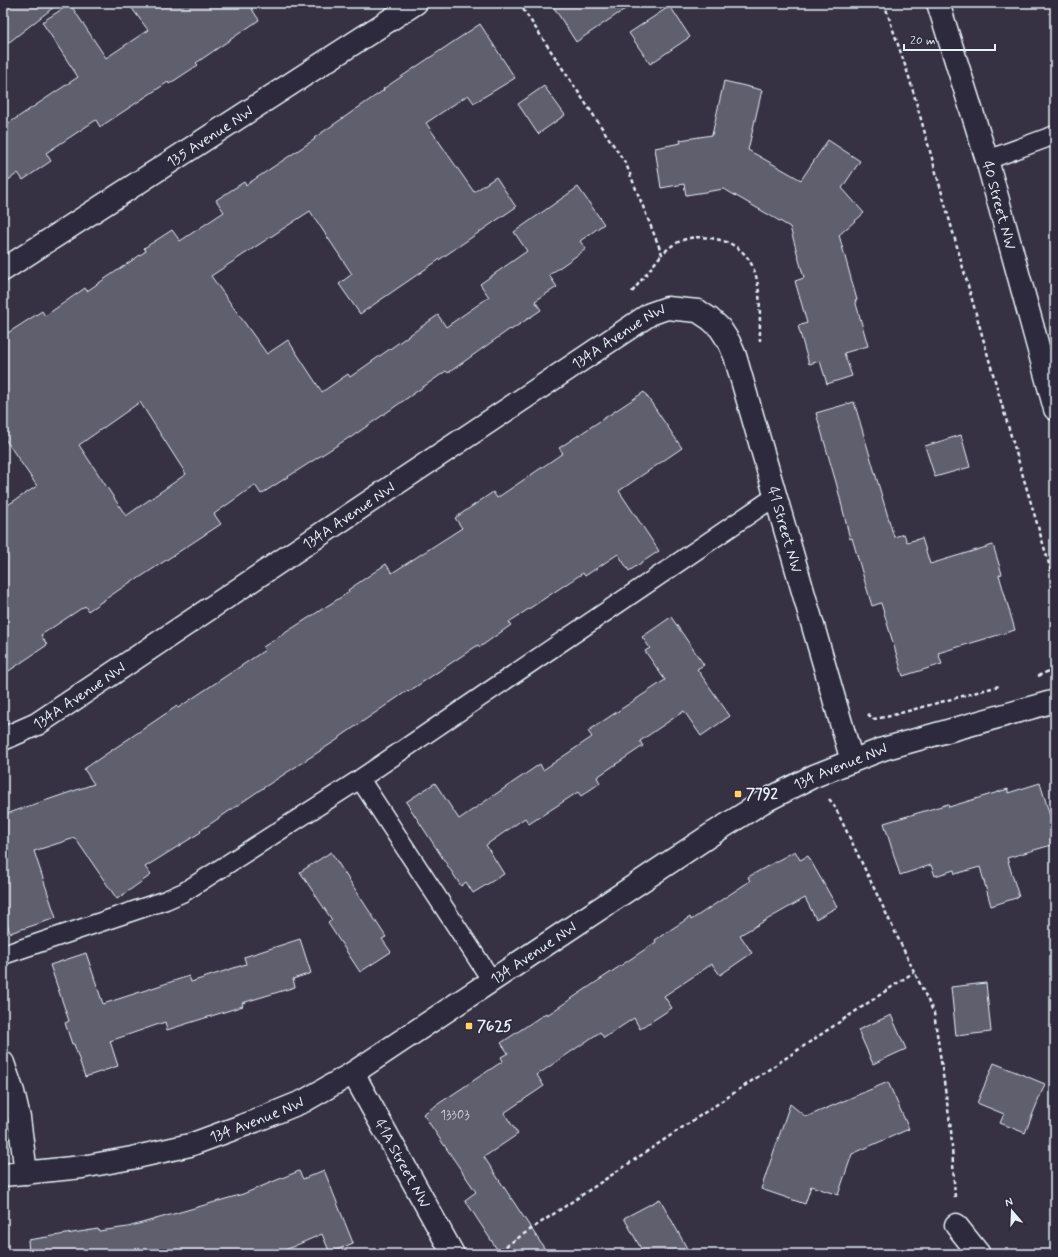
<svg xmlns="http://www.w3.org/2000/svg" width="1058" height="1257" viewBox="0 0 1058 1257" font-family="Mynerve,sans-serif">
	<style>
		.building { fill: #605e6e; stroke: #e8f1f8; fill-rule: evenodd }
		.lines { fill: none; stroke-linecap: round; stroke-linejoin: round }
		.service-casing { stroke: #e8f1f8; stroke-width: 21 }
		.minor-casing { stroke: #e8f1f8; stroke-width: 25 }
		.tertiary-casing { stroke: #e8f1f8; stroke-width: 25 }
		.path { stroke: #e8f1f8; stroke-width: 2.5; stroke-dasharray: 4 3; stroke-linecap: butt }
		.service { stroke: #2f2a3d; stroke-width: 18 }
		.minor { stroke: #2f2a3d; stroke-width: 22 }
		.tertiary { stroke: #2f2a3d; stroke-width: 22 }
		.poi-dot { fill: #ffd166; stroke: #2f2a3d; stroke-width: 1.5 }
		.labels { text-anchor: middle; stroke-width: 3; stroke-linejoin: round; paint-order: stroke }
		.number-label { font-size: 13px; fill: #c6ccd6 }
		.street-label { font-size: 15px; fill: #e8f1f8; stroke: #2f2a3d }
		.poi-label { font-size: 15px; font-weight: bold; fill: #e8f1f8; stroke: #2f2a3d; text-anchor: start }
	</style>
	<rect width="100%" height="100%" fill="#363244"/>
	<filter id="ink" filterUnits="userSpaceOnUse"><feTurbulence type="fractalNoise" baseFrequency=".025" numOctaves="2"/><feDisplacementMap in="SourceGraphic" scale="8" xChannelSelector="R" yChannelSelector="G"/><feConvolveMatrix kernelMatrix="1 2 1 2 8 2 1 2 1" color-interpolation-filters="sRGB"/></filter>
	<g filter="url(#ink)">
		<!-- building -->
		<path class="building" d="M3,3h56l-56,44z
			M128,3h120l11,17 -63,43 2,2 -29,19 -1,-2 -68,45 -4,-7 -50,33 5,8 -28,19 -5,-7 -15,11v-57l75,-50 -36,-55 28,-18 36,54 42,-28z
			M551,3h83l-58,39z
			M670,6l20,31 -40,27 -21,-31z
			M480,24l35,54 -41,25 -6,-8 -42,28 48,69 22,-15 20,30 -156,107 -21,-30 13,-10 -42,-63 -99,65 56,78 21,-14 34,52 26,-18 2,3 88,-62 8,12 43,-30 -9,-13 47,-33 -13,-19 64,-45 26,37 -24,17 6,8 -37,26 8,12 -22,14 6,9 -30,20 -1,-1 -62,44 -2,-2 -96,67v-1l-89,57 -6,-9 -41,29 7,10 -85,56 -1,-1 -47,32 -3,-5 -44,29 6,10 -44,30v-167l34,-22 -34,-50v-100l39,-25 3,5 40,-28 2,3 59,-40 -2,-3 28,-18 8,11 44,-29 -8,-12 28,-18 2,3 69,-46 -1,-1 70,-48 -1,-1zM140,402l46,72 -60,42 -47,-71z
			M724,81l38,9 -14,60 53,30 27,-40 32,21 -18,27 22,25 -25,22 18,65h-2l13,46 -24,7 8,23 -25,8 -7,-23 -11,3 -11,-38 9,-3 -12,-42 9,-3 -14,-51 -66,-38 -38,6 -2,-11 -23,4 -6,-40 26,-5 -1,-3 32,-5z
			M544,86l21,29 -27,19 -20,-30z
			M644,392l38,56 -63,43 40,60 -30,20 -11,-17 -33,22 -2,-3 -74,49 2,3 -31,22 -2,-2 -70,47 -1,-1 -67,46v1l-80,52 -60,41 1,1 -56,35 6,8 -34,24 -42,-61 -41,13 22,67 -46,15 -7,-22v-96l91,-31 -10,-15 93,-63 1,2 87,-58 -2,-3 86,-55 -1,-2 38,-26 6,9 70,-45 -7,-10 38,-26 4,6 66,-45 -4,-5z
			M854,402l40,135 10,-3 3,8 15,-4 8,26 63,-19 9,29 -3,1 16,55 -77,23 4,11 -39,12 -22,-73 -9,3 -20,-68 -2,1 -13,-53 -21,-73z
			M961,435l9,32 -35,10 -10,-31z
			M671,617l33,48 -7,4 33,47 -29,20 -17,-25 -44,30 3,5 -46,31 3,6 -19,13 -3,-4 -49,32 -4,-6 -39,27 18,29 -31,19 -7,-11 -5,4 -55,-84 29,-19 24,36 81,-55 3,6 49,-33 -4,-6 77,-51 -20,-29 5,-3 -8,-11z
			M1040,783l15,49v12l-48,14 12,39 -28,9 -11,-39 -25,7 -1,-4 -19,6 -4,-11 -31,10 -16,-52 64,-19 1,3 59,-18v4z
			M795,851l5,9 8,-4 29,51 -21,12 -11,-21 -65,37 12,18 -32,22 -8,-11 -48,32 8,12 -32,21 -6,-11 -30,20 -4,-6 -63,43 7,11 -40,27 14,21 -34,23 64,97h-48l-35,-54 11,-8 -53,-78 80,-53 -2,-4 7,-4 -7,-10 45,-30 1,2 109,-73 -1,-2 35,-23 1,3 59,-39 -2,-4z
			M331,852l55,85 -4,2 9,13 -31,20 -32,-49 4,-3 -32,-48z
			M300,939l11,34 -18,6 2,8 -53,16 1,3 -76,24 -2,-8 -55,19 8,25 -33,11 -11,-33h-2l-7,-21 4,-2 -19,-56 36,-12 17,51 86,-28 2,6 55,-18 -2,-7z
			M986,983l5,49 -35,4 -5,-49z
			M891,1015l15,34 -33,15 -15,-34z
			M994,1063l51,21 -20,49 -25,-10 4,-9 -27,-11z
			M888,1082l21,47 -57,25 -14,41 -27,-9 -6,18 -44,-15 29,-85 16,13z
			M324,1170l29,73 -23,10 -8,-19 -46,20h-247l-1,-14 70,-11 1,2 29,-4 115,-33 56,-23 4,8z
			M660,1199l30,55h-46l-20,-36z"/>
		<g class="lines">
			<defs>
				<path id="service" d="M987,160l68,-25
					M360,779l132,202
					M3,955l163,-55 18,-8 176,-113 416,-283"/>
				<g id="minor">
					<path id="s1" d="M3,270l413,-267"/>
					<path id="s2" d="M3,739l34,-15 613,-410 17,-6 31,3 12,8 10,9 9,14 6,14 117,405"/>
					<path d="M3,1063l10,29 6,26 7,55"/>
					<path id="s3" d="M353,1073l100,181"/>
					<path d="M956,1225l23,29"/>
				</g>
				<g id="tertiary">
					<path id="s4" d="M938,3l49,157 68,249"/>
					<path id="s5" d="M3,1175l79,-8 50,-9 58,-13 65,-24 49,-20 49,-28 362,-241 48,-30 51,-26 38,-15 31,-12 172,-48"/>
				</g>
			</defs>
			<!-- service casing -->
			<use href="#service" class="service-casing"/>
			<!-- minor casing -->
			<use href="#minor" class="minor-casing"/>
			<!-- tertiary casing -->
			<use href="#tertiary" class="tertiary-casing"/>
			<!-- path -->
			<path class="path" d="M519,3l107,161 36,90c15,-14 28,-19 48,-16 57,8 49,59 50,103
				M884,3l25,74 92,325 54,182
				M442,7l6,-4
				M632,292l30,-38
				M3,301l6,-4
				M1038,676l13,-6 4,-4
				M868,714l5,5 13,-2 113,-31
				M829,799l5,6 100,208 17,117 4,68
				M494,1254l420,-282"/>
			<!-- service -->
			<use href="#service" class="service"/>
			<!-- minor -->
			<use href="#minor" class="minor"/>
			<!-- tertiary -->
			<use href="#tertiary" class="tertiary"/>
		</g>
	</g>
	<!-- markers -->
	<g class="poi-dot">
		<rect x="734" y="790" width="8" height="8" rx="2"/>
		<rect x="465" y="1022" width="8" height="8" rx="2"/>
	</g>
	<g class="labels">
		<!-- number labels -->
		<g class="number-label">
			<text x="455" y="1119">13303</text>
		</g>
		<!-- street labels -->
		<g class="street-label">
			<text dy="5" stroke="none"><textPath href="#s1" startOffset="246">135 Avenue NW</textPath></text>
			<text dy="5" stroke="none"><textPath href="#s4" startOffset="211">40 Street NW</textPath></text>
			<text dy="5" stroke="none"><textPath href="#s2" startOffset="736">134A Avenue NW</textPath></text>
			<text dy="5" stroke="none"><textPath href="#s2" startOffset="412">134A Avenue NW</textPath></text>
			<text dy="5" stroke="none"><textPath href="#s2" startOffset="1064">41 Street NW</textPath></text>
			<text dy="5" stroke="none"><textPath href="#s2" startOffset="88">134A Avenue NW</textPath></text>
			<text dy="5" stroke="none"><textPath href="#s5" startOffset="945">134 Avenue NW</textPath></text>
			<text dy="5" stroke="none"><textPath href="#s5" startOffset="585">134 Avenue NW</textPath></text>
			<text dy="5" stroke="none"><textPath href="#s5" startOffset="261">134 Avenue NW</textPath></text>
			<text dy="5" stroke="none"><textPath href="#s3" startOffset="103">41A Street NW</textPath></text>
		</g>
		<!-- poi labels -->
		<g class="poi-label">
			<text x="746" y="799">7792</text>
			<text x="477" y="1031">7625</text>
		</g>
	</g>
	<!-- margin -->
	<rect width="1058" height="1257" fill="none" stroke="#2f2a3d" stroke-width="16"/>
	<rect x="8" y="8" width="1042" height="1241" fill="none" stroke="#e8f1f8" stroke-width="1.5" filter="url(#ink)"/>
	<!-- north arrow -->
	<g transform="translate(1012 1211) rotate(341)" stroke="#2f2a3d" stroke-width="3" paint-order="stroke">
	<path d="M0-3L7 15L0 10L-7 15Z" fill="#e8f1f8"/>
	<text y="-6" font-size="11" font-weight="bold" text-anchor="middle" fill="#e8f1f8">N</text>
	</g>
	<!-- scale -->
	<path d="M904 44v6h91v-6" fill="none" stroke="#e8f1f8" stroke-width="2"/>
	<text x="910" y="44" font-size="12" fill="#e8f1f8" stroke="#2f2a3d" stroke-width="3" paint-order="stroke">20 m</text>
</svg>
